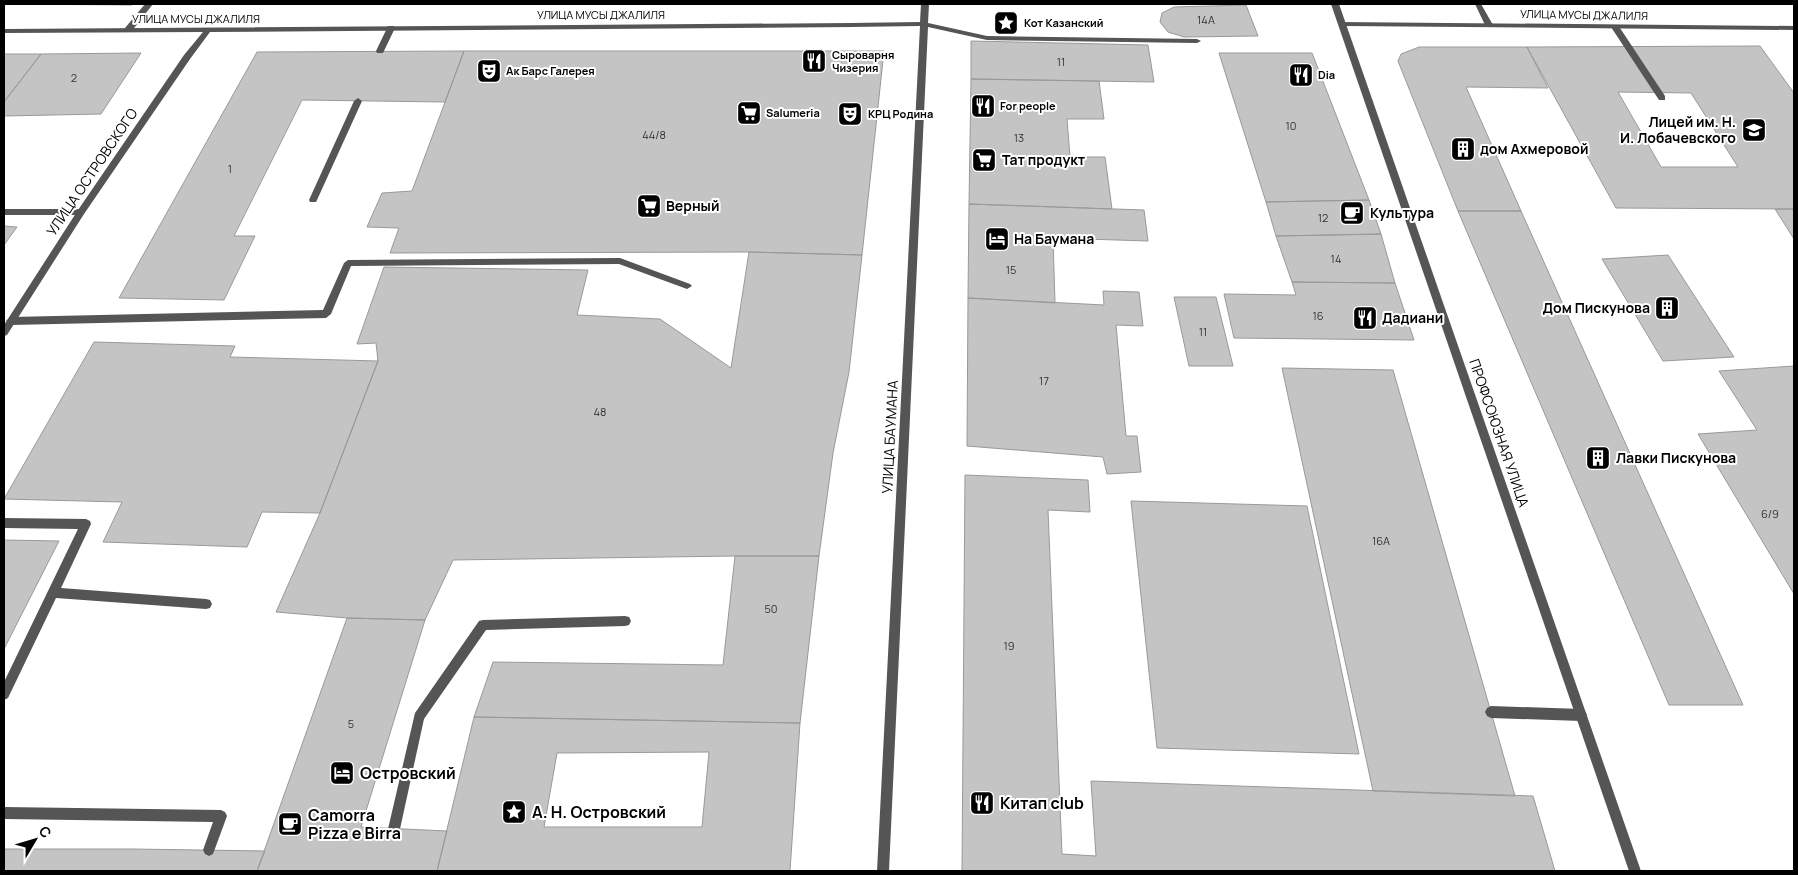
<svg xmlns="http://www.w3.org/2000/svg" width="1798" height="875" viewBox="0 0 1798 875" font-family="Manrope,sans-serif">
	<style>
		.building { fill: #c4c4c4; stroke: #999; fill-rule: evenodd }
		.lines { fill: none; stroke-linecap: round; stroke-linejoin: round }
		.service { fill: #555; fill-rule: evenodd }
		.pedestrian { fill: #555; fill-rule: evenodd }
		.minor { fill: #555; fill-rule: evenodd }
		.tertiary { fill: #555; fill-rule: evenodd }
		.labels { text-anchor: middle; stroke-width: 4; stroke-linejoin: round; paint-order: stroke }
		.far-street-label { font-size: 11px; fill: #000; stroke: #fff }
		.number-label { font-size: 11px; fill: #313131 }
		.far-poi-label { font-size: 11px; font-weight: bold; fill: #000; stroke: #fff; text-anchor: start }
		.poi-label { font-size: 14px; font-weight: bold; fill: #000; stroke: #fff; text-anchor: start }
		.street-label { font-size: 14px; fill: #000; stroke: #fff }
		.near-poi-label { font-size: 16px; font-weight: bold; fill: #000; stroke: #fff; text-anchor: start }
	</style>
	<rect width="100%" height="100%" fill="#fff"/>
	<!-- building -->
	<path class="building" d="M4,4h129l-1,1z
		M1246,5l12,31 -74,1 -16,-5 -8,-10 2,-9 12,-6z
		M971,41l177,4 6,37 -183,-3z
		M1760,46l34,47v116l-178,-1 -89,-161zM1618,92l73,1 47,74h-77z
		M1419,47h108l21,41 -82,-1 55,124h-63l-60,-150 3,-7z
		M464,51h420l-22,204 -113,-3 -359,1 9,-25 -32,-1 15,-34 30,-2z
		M464,51l-19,51 -143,-2 -68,136h21l-31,64 -105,-2 138,-246z
		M141,53l-40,61 -97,2v-14l37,-48z
		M1219,53h93l57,147 -103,2z
		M4,54h37l-37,48z
		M971,79l128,2 5,38h-37l3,38h35l7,52 -143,-5z
		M1369,200l12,34 -105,2 -10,-34z
		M969,204l175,6 4,31 -95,-3 2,65 -87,-5z
		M1775,209h19v30z
		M1458,211h63l222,494h-74z
		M4,226l13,1 -13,18z
		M1381,234l14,49 -103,-1 -16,-46z
		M749,252l113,3 -13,117 -16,81 -14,103h-84l-282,4 -28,60 -78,-2 -71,-6 44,-99 58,-152 -2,-18 -19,1 27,-77 204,3 -11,45 83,4 71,49z
		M1668,255l66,102 -71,4 -61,-102z
		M1292,282l103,1 19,57 -180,-2 -10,-44 72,1z
		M1103,291l36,1 4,34 -27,-1 10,111h11l4,36 -34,2 -4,-17 -136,-11 1,-148 136,7z
		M1174,297h42l17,69h-44z
		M94,342l141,4 -5,11 148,4 -58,152 -58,-1 -15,35 -144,-5 19,-40 -118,-3z
		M1794,366v228l-96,-160 59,-4 -38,-59z
		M1282,368l111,2 122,426 -142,-5z
		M965,475l123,5 2,32 -42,-2 14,344 34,2 -5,-75 442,15 22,75h-593z
		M1131,501l176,5 52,248 -202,-6z
		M4,540l55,1 -55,108z
		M735,556h84l-19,167 -326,-6 19,-55 230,3z
		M347,618l78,2 -64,207 86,4 -10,40h-180z
		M474,717l326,6 -10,148h-353zM709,752l-7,75h-158l13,-74z
		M4,849h129l132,2 -8,20h-253z"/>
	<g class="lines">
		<!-- service -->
		<path class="service" d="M145,4h8l-22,28h-6v-4z
			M1475,4h6l12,21 -1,2h-6z
			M1612,25h6l47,71v4h-6l-48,-73z
			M388,26h6l1,2 -12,25h-6l-1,-2z
			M358,98l4,3 -45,99 -1,2h-6l-1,-2 45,-99z
			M4,209h77l4,3 -4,3h-77z
			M620,258l70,26 2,2 -5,3 -68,-25 -268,2 -20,48 -5,4 -315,7 -5,-4 5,-4 312,-7 21,-47 4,-3z
			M4,518l82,1 4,2 1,3 -30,64 145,11 4,1 2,4 -2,4 -4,1 -150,-11 -48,100 -4,2v-18l74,-153 -74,-1z
			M625,616l4,1 2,4 -2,4 -4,1 -139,4 -62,89 -24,110 -2,4 -4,2 -4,-2 -2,-4 27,-116 64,-92 4,-1z
			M1491,706l90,3 4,2 2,4 -2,4 -4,2 -90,-3 -4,-2 -2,-4 2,-4z
			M4,807l217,3 4,2 2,4 -14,38 -4,2 -4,-2 -2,-4 10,-28 -209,-3z"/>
		<!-- pedestrian -->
		<path class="pedestrian" d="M921,4h8l-1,19 59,13 210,3 4,2 -4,2 -210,-3 -59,-13 -39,844h-12l43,-845 -69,1 -4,-2 4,-2 69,-1z"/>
		<!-- minor -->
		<path class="minor" d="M1341,22l453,4v4l-450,-4h-3z
			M851,23h3v4l-644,5 -20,27 -106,155 -77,121 -3,1v-11l74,-115 106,-155 19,-23 -199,1v-4z"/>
		<!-- tertiary -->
		<path class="tertiary" d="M1331,4h8l302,867h-12z"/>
	</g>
	<!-- icons -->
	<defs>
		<symbol id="sight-square" viewBox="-11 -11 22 22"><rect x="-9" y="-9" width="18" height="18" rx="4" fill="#000" stroke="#fff"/><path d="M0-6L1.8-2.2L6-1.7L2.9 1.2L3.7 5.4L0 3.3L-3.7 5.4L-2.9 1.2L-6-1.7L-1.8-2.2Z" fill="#fff"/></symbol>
		<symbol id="restaurant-square" viewBox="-11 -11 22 22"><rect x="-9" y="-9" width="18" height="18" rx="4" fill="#000" stroke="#fff"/><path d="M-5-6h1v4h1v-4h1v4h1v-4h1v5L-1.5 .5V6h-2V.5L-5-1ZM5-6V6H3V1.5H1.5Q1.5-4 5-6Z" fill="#fff"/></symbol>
		<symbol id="theatre-square" viewBox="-11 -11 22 22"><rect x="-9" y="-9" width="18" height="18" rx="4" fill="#000" stroke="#fff"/><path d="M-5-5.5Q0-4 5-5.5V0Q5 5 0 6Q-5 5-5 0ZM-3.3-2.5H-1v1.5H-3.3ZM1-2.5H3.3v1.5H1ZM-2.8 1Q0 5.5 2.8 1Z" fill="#fff"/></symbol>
		<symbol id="supermarket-square" viewBox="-11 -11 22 22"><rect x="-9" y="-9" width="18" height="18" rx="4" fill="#000" stroke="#fff"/><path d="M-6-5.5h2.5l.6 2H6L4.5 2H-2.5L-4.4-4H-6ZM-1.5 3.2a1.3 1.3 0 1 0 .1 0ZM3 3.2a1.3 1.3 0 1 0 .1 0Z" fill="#fff"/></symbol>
		<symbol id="school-square" viewBox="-11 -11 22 22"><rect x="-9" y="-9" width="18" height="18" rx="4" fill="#000" stroke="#fff"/><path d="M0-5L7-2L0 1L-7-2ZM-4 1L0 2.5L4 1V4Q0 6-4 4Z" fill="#fff"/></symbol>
		<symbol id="building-square" viewBox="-11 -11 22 22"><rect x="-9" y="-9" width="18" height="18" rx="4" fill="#000" stroke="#fff"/><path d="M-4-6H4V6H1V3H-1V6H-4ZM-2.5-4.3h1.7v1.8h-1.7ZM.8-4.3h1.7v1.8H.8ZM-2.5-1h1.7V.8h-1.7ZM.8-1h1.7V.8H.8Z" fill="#fff"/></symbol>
		<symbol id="cafe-square" viewBox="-11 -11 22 22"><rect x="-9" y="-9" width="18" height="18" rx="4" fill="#000" stroke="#fff"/><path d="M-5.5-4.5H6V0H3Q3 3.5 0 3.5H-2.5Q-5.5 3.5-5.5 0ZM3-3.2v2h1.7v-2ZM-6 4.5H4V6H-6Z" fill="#fff"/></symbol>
		<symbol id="hotel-square" viewBox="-11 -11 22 22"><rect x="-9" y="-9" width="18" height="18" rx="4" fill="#000" stroke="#fff"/><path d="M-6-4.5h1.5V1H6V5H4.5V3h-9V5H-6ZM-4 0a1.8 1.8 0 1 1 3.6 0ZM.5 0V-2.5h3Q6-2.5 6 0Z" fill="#fff"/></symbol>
	</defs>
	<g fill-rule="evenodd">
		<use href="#sight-square" x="992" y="9" width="28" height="28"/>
		<use href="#restaurant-square" x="800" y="47" width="28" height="28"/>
		<use href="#theatre-square" x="475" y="57" width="28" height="28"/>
		<use href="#restaurant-square" x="1287" y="61" width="28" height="28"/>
		<use href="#restaurant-square" x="969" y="92" width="28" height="28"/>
		<use href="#supermarket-square" x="735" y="99" width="28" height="28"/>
		<use href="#theatre-square" x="836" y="100" width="28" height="28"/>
		<use href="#school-square" x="1740" y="116" width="28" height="28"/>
		<use href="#building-square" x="1449" y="135" width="28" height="28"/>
		<use href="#supermarket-square" x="970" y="146" width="28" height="28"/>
		<use href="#supermarket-square" x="635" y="192" width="28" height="28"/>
		<use href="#cafe-square" x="1338" y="199" width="28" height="28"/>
		<use href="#hotel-square" x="983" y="225" width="28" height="28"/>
		<use href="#building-square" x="1653" y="294" width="28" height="28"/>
		<use href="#restaurant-square" x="1351" y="304" width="28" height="28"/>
		<use href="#building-square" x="1584" y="444" width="28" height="28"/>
		<use href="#hotel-square" x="328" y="759" width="28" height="28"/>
		<use href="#restaurant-square" x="968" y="789" width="28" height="28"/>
		<use href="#sight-square" x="500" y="798" width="28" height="28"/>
		<use href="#cafe-square" x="276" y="810" width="28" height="28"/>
	</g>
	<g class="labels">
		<!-- far-street labels -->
		<g class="far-street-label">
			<text x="601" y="19">УЛИЦА МУСЫ ДЖАЛИЛЯ</text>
			<text transform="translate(1584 15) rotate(1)" y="4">УЛИЦА МУСЫ ДЖАЛИЛЯ</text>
			<text x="196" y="23">УЛИЦА МУСЫ ДЖАЛИЛЯ</text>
		</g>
		<!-- number labels -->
		<g class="number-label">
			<text x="1206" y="24">14А</text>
			<text x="1061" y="66">11</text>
			<text x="74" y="82">2</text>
			<text x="1291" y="130">10</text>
			<text x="654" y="139">44/8</text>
			<text x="1019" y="142">13</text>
			<text x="230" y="173">1</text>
			<text x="1323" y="222">12</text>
			<text x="1336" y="263">14</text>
			<text x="1011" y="274">15</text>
			<text x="1318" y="320">16</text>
			<text x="1203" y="336">11</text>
			<text x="1044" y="385">17</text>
			<text x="600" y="416">48</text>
			<text x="1770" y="518">6/9</text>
			<text x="1381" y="545">16А</text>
			<text x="771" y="613">50</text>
			<text x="1009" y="650">19</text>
			<text x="351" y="728">5</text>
		</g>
		<!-- far-poi labels -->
		<g class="far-poi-label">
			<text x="1024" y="27">Кот Казанский</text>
			<text x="832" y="59">Сыроварня<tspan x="832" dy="13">Чизерия</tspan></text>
			<text x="506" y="75">Ак Барс Галерея</text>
			<text x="1318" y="79">Dia</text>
			<text x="1000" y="110">For people</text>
			<text x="766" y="117">Salumeria</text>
			<text x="868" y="118">КРЦ Родина</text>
		</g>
		<!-- poi labels -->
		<g class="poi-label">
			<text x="1736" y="127" text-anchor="end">Лицей им. Н.<tspan x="1736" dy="16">И. Лобачевского</tspan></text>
			<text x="1480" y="154">дом Ахмеровой</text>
			<text x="1002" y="165">Тат продукт</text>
			<text x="666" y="211">Верный</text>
			<text x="1370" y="218">Культура</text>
			<text x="1014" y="244">На Баумана</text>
			<text x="1650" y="313" text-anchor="end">Дом Пискунова</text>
			<text x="1382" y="323">Дадиани</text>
			<text x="1616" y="463">Лавки Пискунова</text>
		</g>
		<!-- street labels -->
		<g class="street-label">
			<text transform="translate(92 172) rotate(-56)" y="5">УЛИЦА ОСТРОВСКОГО</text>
			<text transform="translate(1499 433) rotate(71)" y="5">ПРОФСОЮЗНАЯ УЛИЦА</text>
			<text transform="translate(890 437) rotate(-87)" y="5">УЛИЦА БАУМАНА</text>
		</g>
		<!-- near-poi labels -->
		<g class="near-poi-label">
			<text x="360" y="779">Островский</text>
			<text x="1000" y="809">Китап club</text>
			<text x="532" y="818">А. Н. Островский</text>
			<text x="308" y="821">Camorra<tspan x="308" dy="18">Pizza e Birra</tspan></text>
		</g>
	</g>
	<!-- border -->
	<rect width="1798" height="875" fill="none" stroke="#000000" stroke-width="10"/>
	<!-- north arrow -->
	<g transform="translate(35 840) rotate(52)" stroke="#ffffff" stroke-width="4" paint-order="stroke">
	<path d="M0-4L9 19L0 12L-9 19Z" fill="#000000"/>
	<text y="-8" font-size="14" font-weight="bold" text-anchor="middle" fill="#000000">С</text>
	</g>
</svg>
